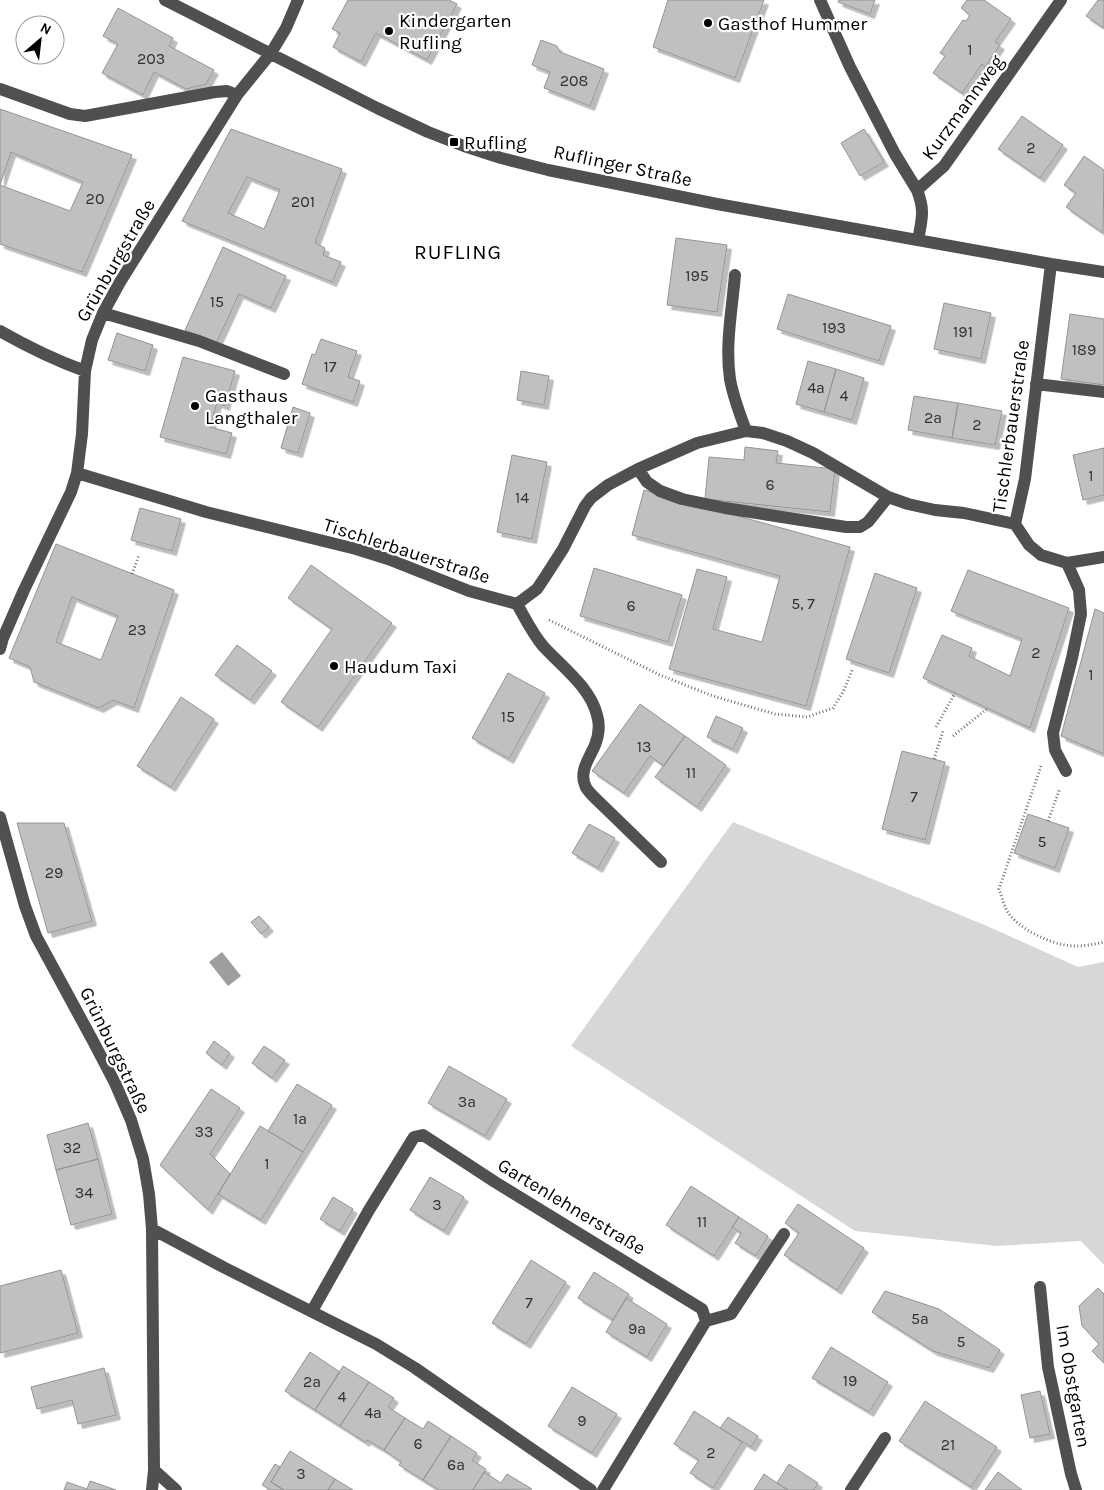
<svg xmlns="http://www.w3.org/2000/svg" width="1104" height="1490" viewBox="0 0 1104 1490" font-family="Karla,sans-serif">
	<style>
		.green { fill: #d7d7d7 }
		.water { fill: #9e9e9e }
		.building { fill: #c0c0c0; stroke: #949494; fill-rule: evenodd; filter: url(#shadow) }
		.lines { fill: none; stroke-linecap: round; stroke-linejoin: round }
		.path { stroke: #727272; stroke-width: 3; stroke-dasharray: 1 2.5; stroke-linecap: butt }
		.minor { stroke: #505050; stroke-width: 12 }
		.poi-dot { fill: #000; stroke: #fff; stroke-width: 2 }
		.labels { text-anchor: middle; stroke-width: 4.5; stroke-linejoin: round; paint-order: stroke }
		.number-label { font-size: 16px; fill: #303030 }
		.poi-label { font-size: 19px; fill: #000; stroke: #fff; text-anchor: start }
		.street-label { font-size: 19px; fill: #000; stroke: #fff }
		.quarter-label { font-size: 21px; letter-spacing: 1px; fill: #000; stroke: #fff }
	</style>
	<defs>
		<filter id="shadow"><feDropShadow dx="4.5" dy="4.5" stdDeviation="0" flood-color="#0004"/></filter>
	</defs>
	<rect width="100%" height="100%" fill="#fff"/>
	<!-- green -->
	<path class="green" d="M733,822l254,104 91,41 26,-5v303l-23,-24 -84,5 -142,-15 -284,-185z"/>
	<!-- water -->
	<path class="water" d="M222,952l19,24 -13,10 -19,-24z"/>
	<!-- building -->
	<path class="building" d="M348,0h101l8,4 -30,56 -51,-27 -15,29 -28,-15 7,-14 -8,-4z
		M668,0h96l-29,78 -82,-31z
		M839,0h36l-5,14 -32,-12z
		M967,0h17l27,19 -16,23 5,3 -15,22 -3,-3 -20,29 -29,-20 12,-17 -5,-3 23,-33 3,1 4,-6 -9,-7z
		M1098,0h6v28l-18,-12z
		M118,8l55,30 -4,8 45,24 -8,14 -20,5 -32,-17 -11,23 -41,-22 16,-29 -15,-8z
		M541,40l16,6 3,6 44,17 -14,37 -46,-18 6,-16 -18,-7z
		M0,109l132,46 -50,117 -82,-28zM11,152l72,30 -13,29 -70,-26z
		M1022,116l41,29 -23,33 -42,-29z
		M231,129l111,40 -27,74 10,5 -2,7 18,7 -9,20 -150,-61zM247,177l33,13 -16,39 -36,-16z
		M864,129l20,33 -24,14 -19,-33z
		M1084,156l20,14 -1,63 -37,-26 10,-14 -12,-8z
		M676,238l51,7 -10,67 -50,-7z
		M223,247l63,29 -15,32 -32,-14 -23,50 -31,-14z
		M788,294l103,32 -12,35 -102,-32z
		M944,303l47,10 -10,46 -47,-10z
		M1070,314l34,5v66l-43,-6z
		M117,333l36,12 -8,26 -37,-11z
		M321,339l36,12 -9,26 12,4 -7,21 -51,-18 10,-30 3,1z
		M183,357l52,14 -10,35 -8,-3 -7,24 22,6 -6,21 -66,-17z
		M808,361l28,8 -12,43 -28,-8z
		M836,369l28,9 -12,42 -28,-8z
		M521,371l28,5 -5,29 -27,-5z
		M914,396l44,7 -6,35 -44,-8z
		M958,403l44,8 -7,34 -43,-7z
		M293,407l17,6 -12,40 -17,-5z
		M745,447l33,4 -2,12 59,6 -5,43 -125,-13 4,-42 35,3z
		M1104,448v47l-21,5 -10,-45z
		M512,455l35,7 -15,77 -35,-7z
		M644,490l206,57 -44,159 -137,-37 28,-100 30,8 -14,52 49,13 18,-66 -148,-41z
		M140,508l41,11 -9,32 -41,-11z
		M56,544l118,46 -40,118 -21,-8 -14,8 -65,-26 -4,-15 -21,-9zM72,597l46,19 -17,44 -45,-18z
		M311,565l81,58 -74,104 -37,-25 51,-73 -44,-31z
		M594,568l88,27 -14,47 -88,-26z
		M968,570l101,38 -39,120 -107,-50 19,-43 30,13 -3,8 41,20 12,-37 -71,-28z
		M875,573l42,15 -28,85 -43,-14z
		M1095,609l9,4v141l-43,-18z
		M237,645l35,26 -22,29 -35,-25z
		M508,673l37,20 -36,66 -37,-21z
		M181,697l33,22 -43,68 -34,-21z
		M640,704l45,32 -21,30 -14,-10 -26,37 -32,-22z
		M716,716l27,12 -10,21 -26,-12z
		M685,736l41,29 -29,42 -42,-30z
		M902,751l43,11 -20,78 -43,-11z
		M1028,814l41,14 -14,40 -41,-15z
		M17,823h47l28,98 -44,12z
		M589,824l26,14 -17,30 -26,-15z
		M259,916l10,11 -8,7 -10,-12z
		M214,1041l16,12 -8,12 -16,-12z
		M264,1046l21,14 -13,18 -20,-15z
		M449,1066l58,33 -22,37 -57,-33z
		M297,1084l35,21 -29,47 -35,-21z
		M211,1089l29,19 -30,46 20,20 -22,36 -48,-45z
		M88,1123l10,36 -42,11 -9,-35z
		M260,1126l43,26 -42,68 -43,-26z
		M98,1159l14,55 -41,11 -15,-55z
		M430,1177l34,20 -20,34 -34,-21z
		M691,1186l48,31 -25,39 -48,-31z
		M333,1197l20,12 -13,22 -20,-12z
		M798,1204l66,44 -27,42 -53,-35 15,-22 -14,-10z
		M739,1217l29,19 -12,20 -21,-13 6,-10 -9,-6z
		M531,1260l35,22 -40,62 -34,-21z
		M61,1270l17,63 -78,20v-67z
		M594,1272l35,22 -16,26 -35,-22z
		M1098,1288l6,6v69l-12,-12 7,-7 -17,-18 -3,-20z
		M885,1291l54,18 61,41 -11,18 -56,-17 -61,-39z
		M626,1298l41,26 -20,33 -41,-25z
		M831,1347l57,35 -19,30 -57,-34z
		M310,1352l30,20 -25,38 -30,-19z
		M343,1366l26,16 -29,44 -25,-16z
		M104,1368l12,47 -38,9 -6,-24 -35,9 -6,-22z
		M369,1382l25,16 -6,9 17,11 -21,32 -17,-10 -2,2 -25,-16z
		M572,1387l45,27 -25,39 -44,-27z
		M1040,1391l10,43 -20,4 -9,-43z
		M925,1401l72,46 -26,40 -72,-46z
		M694,1411l48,31 -29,46 -23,-15 9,-13 -25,-16z
		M728,1417l30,19 -7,11 -31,-19z
		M405,1418l18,11 5,-8 23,15 -28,44 -24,-15 2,-3 -17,-12z
		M451,1436l26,17 -5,7 14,9 -13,21h-34l-16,-10z
		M290,1451l45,28 -7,11h-44l-13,-8z
		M275,1464l5,3 -9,15 13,8h-13l-9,-5z
		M789,1464l29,19 -4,7h-26l-11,-7z
		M484,1472l17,11 6,-9 25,15 -59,1z
		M998,1472l24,18h-37z
		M764,1474l13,9 11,7h-34z
		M335,1479l18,11h-25z
		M90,1481l26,9h-52l3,-8 20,7z"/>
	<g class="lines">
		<!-- path -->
		<path class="path" d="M132,574l7,-19
			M549,620l111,55 53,21 62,18 32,3 26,-9 10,-16 10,-24
			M936,727l19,-34
			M953,736l35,-28
			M934,759l9,-28
			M1041,766l-42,123c3,8 5,18 10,25 13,17 47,33 68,32 9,0 18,-2 27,-4
			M1048,821l12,-33"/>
		<!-- minor -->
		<path class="minor" d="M165,0l212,108 51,24 36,14 37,12 47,12 169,34 334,60 53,8
			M820,0l30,67 45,87 22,36
			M0,89l70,25 15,2 130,-24 12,-1 10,4
			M918,240c4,-21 7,-30 -1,-50l27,-24 117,-166
			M735,275c-3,35 -10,70 -5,104 3,18 10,35 16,52
			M103,313l96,28 85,33
			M0,331c28,16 55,29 85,40
			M1036,384l68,8
			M638,469l9,13 13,9 22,8 43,9 121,19h14l8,-5 20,-25
			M77,473l129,39 150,37 32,10 81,32 48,13 20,-15 8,-12 18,-28 22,-43 6,-8 17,-13 30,-16 59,-26 49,-12 17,2 24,8 26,12 75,44 20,7 27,6 29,3 51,11 10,-45 26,-215
			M1015,524l14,21 12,10 26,8 37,-6
			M517,604c8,14 15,29 26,42 19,21 47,41 54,69 3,10 2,20 -2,30 -5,12 -16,26 -10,40 1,4 6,9 9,12l67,65
			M0,649l3,-11 21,-48 47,-98 6,-19 5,-39 3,-63 7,-31 11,-27 17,-31 117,-187 34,-42 15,-25 12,-28
			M1066,771l-11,-21 -2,-17 19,-75 9,-44 -2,-24 -12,-27
			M0,817l25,89 11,30 57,105 22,42 16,37 12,39 6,35 3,35 2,241 -2,20
			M152,1229l73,39 151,76 39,24 176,122
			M1040,1287l8,80 23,107 5,16
			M312,1311l57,-101 45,-73 9,-2 72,47 207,127 4,12 -103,169
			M706,1321l25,-7 53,-80
			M154,1470l22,20
			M851,1490l34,-52"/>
	</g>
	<!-- markers -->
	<g class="poi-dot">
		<circle cx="708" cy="23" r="5"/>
		<circle cx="389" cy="31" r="5"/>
		<rect x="449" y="137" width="10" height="10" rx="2.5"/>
		<circle cx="195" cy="406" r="5"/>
		<circle cx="334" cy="666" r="5"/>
	</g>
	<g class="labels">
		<!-- number labels -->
		<g class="number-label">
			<text x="970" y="55">1</text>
			<text x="151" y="64">203</text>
			<text x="574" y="86">208</text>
			<text x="1031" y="153">2</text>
			<text x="95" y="204">20</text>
			<text x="303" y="207">201</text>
			<text x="697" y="281">195</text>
			<text x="217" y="307">15</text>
			<text x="834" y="333">193</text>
			<text x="963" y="337">191</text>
			<text x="1084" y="355">189</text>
			<text x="330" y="372">17</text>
			<text x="816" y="393">4a</text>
			<text x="844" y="401">4</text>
			<text x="933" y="423">2a</text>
			<text x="977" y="430">2</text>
			<text x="1091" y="481">1</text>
			<text x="770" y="490">6</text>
			<text x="522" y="503">14</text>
			<text x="803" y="609">5, 7</text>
			<text x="631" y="611">6</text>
			<text x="137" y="635">23</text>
			<text x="1036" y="658">2</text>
			<text x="1091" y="680">1</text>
			<text x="508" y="722">15</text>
			<text x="644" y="752">13</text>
			<text x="691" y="778">11</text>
			<text x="914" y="802">7</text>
			<text x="1042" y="847">5</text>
			<text x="54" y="878">29</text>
			<text x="467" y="1107">3a</text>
			<text x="300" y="1124">1a</text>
			<text x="204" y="1137">33</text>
			<text x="72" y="1153">32</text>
			<text x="267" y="1169">1</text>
			<text x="84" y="1198">34</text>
			<text x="437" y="1210">3</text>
			<text x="702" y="1227">11</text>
			<text x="529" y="1308">7</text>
			<text x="920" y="1324">5a</text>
			<text x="637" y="1334">9a</text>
			<text x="961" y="1347">5</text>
			<text x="850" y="1386">19</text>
			<text x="312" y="1387">2a</text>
			<text x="342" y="1402">4</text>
			<text x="373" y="1418">4a</text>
			<text x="582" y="1426">9</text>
			<text x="418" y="1449">6</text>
			<text x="948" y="1450">21</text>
			<text x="711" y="1458">2</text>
			<text x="456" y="1470">6a</text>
			<text x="301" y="1479">3</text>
		</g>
		<!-- poi labels -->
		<g class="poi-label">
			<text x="399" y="27">Kindergarten<tspan x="399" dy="22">Rufling</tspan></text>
			<text x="718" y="30">Gasthof Hummer</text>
			<text x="464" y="149">Rufling</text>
			<text x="205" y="402">Gasthaus<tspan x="205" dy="22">Langthaler</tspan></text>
			<text x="344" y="673">Haudum Taxi</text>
		</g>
		<!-- street labels -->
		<g class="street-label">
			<text transform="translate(962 107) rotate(-54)" y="7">Kurzmannweg</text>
			<text transform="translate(623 165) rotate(12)" y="7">Ruflinger Straße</text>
			<text transform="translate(115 260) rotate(-60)" y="7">Grünburgstraße</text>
			<text transform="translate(1010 426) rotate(-82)" y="7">Tischlerbauerstraße</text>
			<text transform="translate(407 550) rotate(18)" y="7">Tischlerbauerstraße</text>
			<text transform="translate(116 1050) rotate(64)" y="7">Grünburgstraße</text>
			<text transform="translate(572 1206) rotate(31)" y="7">Gartenlehnerstraße</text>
			<text transform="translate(1074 1386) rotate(80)" y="7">Im Obstgarten</text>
		</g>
		<!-- quarter labels -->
		<g class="quarter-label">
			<text x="458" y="259">RUFLING</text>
		</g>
	</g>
	<!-- north arrow -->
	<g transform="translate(40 40) rotate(28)"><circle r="24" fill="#ffffff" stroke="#999999"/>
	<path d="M0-4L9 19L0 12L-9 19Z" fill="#000000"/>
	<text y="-8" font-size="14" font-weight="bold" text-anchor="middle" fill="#000000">N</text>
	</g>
</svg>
